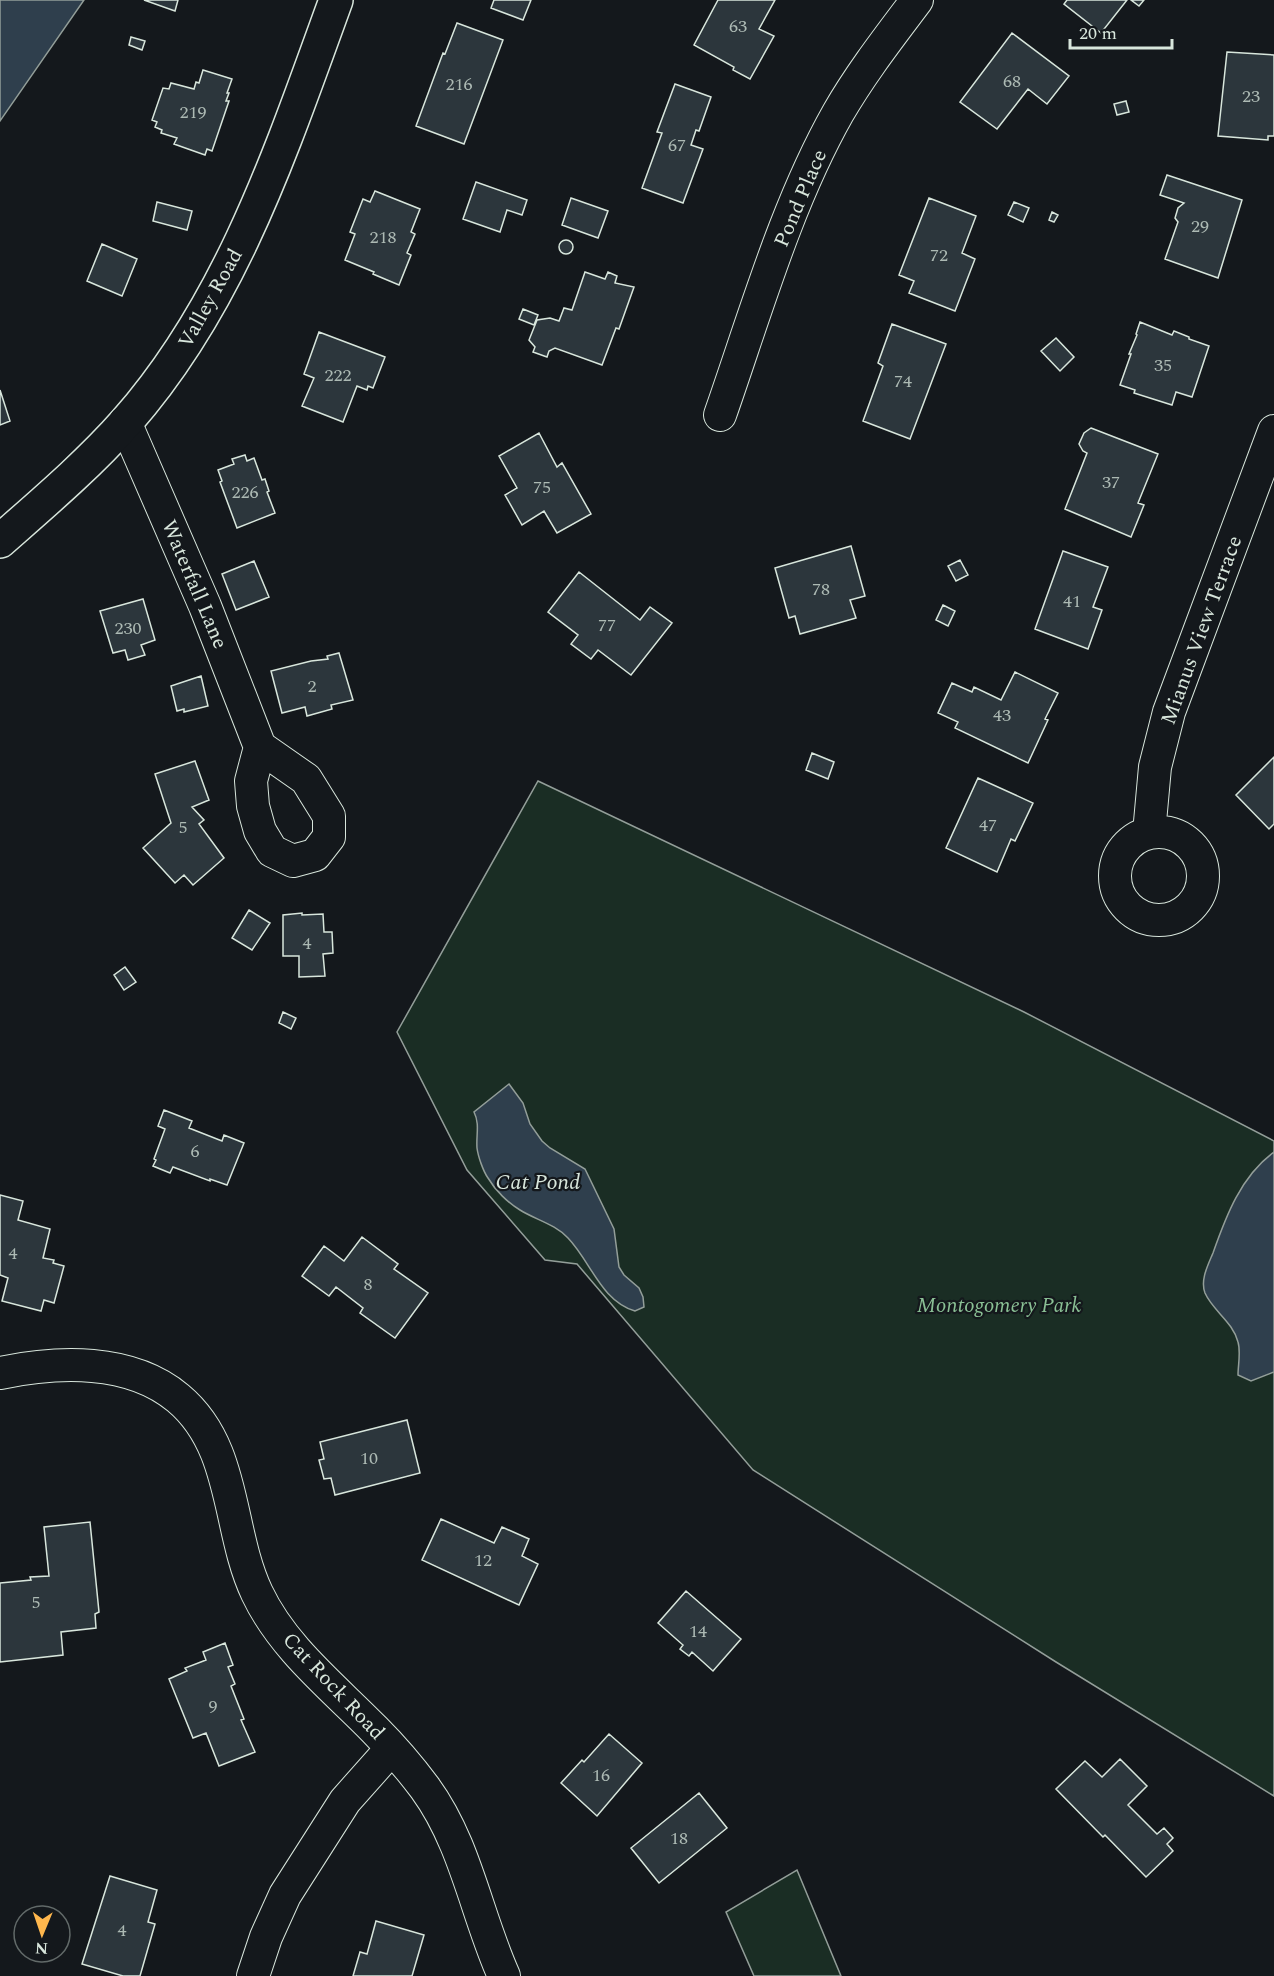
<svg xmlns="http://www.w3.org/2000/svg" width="1274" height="1976" viewBox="0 0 1274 1976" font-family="Spectral,serif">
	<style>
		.green { fill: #1a2d24; stroke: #939e99; stroke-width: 1.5 }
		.water { fill: #2f3f4d; stroke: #939e99; stroke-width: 1.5 }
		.building { fill: #2c363c; stroke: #d8e6dc; stroke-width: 1.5 }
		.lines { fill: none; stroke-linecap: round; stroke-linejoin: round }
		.minor-casing { stroke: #d8e6dc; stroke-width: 34 }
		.secondary-casing { stroke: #d8e6dc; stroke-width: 36 }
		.minor { stroke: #14181c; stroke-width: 32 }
		.secondary { stroke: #14181c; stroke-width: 33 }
		.labels { text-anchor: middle; stroke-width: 4.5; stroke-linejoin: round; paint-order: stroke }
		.number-label { font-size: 18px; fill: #adbab4 }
		.street-label { font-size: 21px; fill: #d8e6dc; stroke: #14181c }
		.park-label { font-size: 21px; font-style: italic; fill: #8ac095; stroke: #14181c }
		.water-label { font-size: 22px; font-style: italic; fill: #d8e6dc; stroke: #14181c }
	</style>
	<rect width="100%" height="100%" fill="#14181c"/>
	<!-- green -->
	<path class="green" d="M538,781l486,231 250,129v655l-218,-134 -303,-192 -176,-206 -32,-4 -78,-90 -70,-138z
		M797,1870l44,106h-87l-28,-64z"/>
	<!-- water -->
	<path class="water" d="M0,0h84l-84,121z
		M509,1084l14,19 7,21 12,17 8,7 35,21 29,60 5,38 5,8 15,13 4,9 1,10 -9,4c-34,-10 -44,-49 -67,-73 -13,-14 -32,-18 -48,-28 -12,-7 -25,-20 -32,-32 -5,-7 -10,-22 -11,-30 -1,-13 3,-24 -3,-36z
		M1274,1152v220l-23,9 -13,-6c0,-10 3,-23 0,-33 -5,-20 -25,-31 -33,-49 -5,-13 3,-28 8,-40 13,-37 28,-77 61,-101z"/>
	<!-- building -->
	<path class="building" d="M144,0h34l-3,11z
		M494,0h37l-8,20 -32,-12z
		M718,0h57l-16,29 15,7 -24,43 -17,-9 1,-3 -40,-22z
		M1067,0h60l-26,33 -37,-29z
		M1131,0h13l-5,6z
		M457,23l46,17 -39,104 -48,-18 27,-73 2,1z
		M1012,33l57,43 -22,28 -19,-15 -31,40 -37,-27z
		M131,37l14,4 -3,9 -13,-5z
		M1227,52l47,3v81h-6v4l-50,-4z
		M203,70l29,9 -5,14h2l-3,8h3l-17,50 -5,-2 -2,6 -31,-11 3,-6 -16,-5 1,-3 -7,-3 2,-5 -5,-2 11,-32 6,1 2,-6 23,6 2,-7 3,1z
		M675,84l36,13 -12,34 -3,-1 -5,15 12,4 -20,54 -41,-15 20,-55 -5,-1z
		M1126,101l3,11 -12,3 -3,-11z
		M1167,175l75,25 -24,78 -53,-19 13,-37 -3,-4 3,-10 6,-5 -24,-8z
		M476,182l51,18 -5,15 -15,-5 -7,22 -37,-13z
		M375,191l45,18 -9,23 4,2 -8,19 4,2 -12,30 -26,-11 1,-2 -29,-12 10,-26 -5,-2 13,-33 7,3z
		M571,198l37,13 -10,27 -36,-13z
		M929,198l47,18 -14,37 13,6 -20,52 -46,-18 5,-12 -15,-6z
		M157,202l35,9 -5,19 -34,-9z
		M1014,202l15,6 -6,14 -15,-7z
		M1052,212l6,3 -4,7 -5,-2z
		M559 247a7 7 0 1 1 14 0a7 7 0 1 1-14 0Z
		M102,244l35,15 -15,37 -35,-15z
		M585,272l20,7 3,-7 9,4 -2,7 19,4 -15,42 -3,-1 -14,37 -47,-17 -6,3 -2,6 -14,-5 2,-5 -6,-7 8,-20 13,-2 9,3 5,-13 8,2z
		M523,309l15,6 -4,10 -15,-6z
		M1140,322l32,13 2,-4 15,6v2l20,7 -17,51 -16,-5 -4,13 -38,-12 1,-3 -15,-5 11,-31h-2l8,-19 -1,-1z
		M892,324l54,20 -36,95 -47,-18 20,-55 -5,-3z
		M319,332l66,25 -12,31 -5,-2 -1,4 -10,-4 -14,36 -41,-16 12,-28 -10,-4z
		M1056,338l18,19 -14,14 -19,-20z
		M0,390l10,31 -10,4z
		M1091,428l67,26 -20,49 6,2 -13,32 -66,-28 22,-56 -4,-2 -4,-7 5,-11z
		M539,433l18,34 5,-4 29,51 -34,19 -13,-22 -22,14 -17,-30 12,-7 -18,-32z
		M245,455l2,6 7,-3 8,22 3,-1 4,12 -2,1 8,21 -38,15 -17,-46 2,-1 -4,-11 16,-6 -2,-5z
		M851,546l14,50 -15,4 6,18 -56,16 -5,-18 -6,2 -14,-50z
		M1063,551l45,16 -15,40 9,3 -14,39 -53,-20z
		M960,560l8,15 -12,6 -8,-15z
		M254,561l15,36 -33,13 -14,-36z
		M579,572l61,48 10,-13 22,16 -41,52 -33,-25 -7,9 -20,-15 7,-9 -30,-23z
		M143,599l12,41 -14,5 4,10 -17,5 -3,-10 -12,3 -13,-42z
		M943,605l12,6 -7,15 -12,-6z
		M339,653l14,47 -22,5 1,4 -25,7 -2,-9 -23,6 -11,-42 40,-10 17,-2 -1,-3z
		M1015,672l43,21 -13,26 3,1 -20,43 -73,-35 3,-6 -20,-9 14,-30 20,9 2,-5 27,13z
		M201,676l7,30 -24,6v-3l-7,2 -6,-25z
		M812,753l22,9 -6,17 -22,-9z
		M1274,757v67l-5,5 -33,-34z
		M195,761l14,39 -17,7 12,13 -5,4 25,34 -31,27 -9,-10 -9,8 -32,-35 28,-25 -16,-49z
		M978,778l55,25 -18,38 -4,-2 -14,33 -51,-24z
		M249,910l21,13 -18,27 -20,-12z
		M302,913v2l21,-1 1,18h8l1,21 -10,1 2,22 -26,1v-21h-16v-41z
		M125,967l11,15 -12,8 -10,-15z
		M283,1012l13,6 -5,11 -12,-6z
		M164,1110l28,11 -3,7 33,13 2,-6 20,8 -17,42 -17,-6v2l-37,-14 -3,6 -17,-7 3,-6 -2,-1 11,-30 -7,-3z
		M0,1195l23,6 -5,19 32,9 -7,29 11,2 -1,3 11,3 -10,37 -10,-3 -3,11 -39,-10 6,-23 -8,-3z
		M362,1237l36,27 -4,5 34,24 -33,45 -35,-25 3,-5 -27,-21 -7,9 -27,-20 22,-30 20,15z
		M407,1420l13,53 -85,22 -4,-17 -7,1 -5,-19 5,-1 -4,-17z
		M441,1519l53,24 8,-16 27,12 -7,17 16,8 -19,41 -97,-45z
		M90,1522l9,90 -4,2 1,14 -35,4 2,23 -63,7v-79l31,-3 -1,-3 19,-1 -5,-49z
		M686,1591l55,48 -28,32 -21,-19 -3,4 -9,-7 3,-4 -25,-22z
		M225,1643l8,22 -5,2 7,17 -4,2 13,33 -3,1 14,32 -36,14 -13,-33 -13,5 -24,-59 18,-8 -2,-3 21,-8 -3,-8z
		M609,1734l33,29 -45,53 -36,-33 21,-23 2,2z
		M1120,1759l27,27 -19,19 29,29 7,-6 9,10 -6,6 6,7 -27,26 -41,-42 -2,2 -47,-48 29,-28 17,16z
		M699,1793l28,35 -68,55 -28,-35z
		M110,1876l47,14 -9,32 7,2 -15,52h-17l-41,-12z
		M376,1921l48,14 -12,41h-59l7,-24 7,2z"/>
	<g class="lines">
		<defs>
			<path id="minor" d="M720,415c35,-100 66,-210 118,-302 23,-40 52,-77 79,-113
				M125,422l80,184 55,141 46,32 23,37v21l-14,18 -22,6 -21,-10 -12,-20 -7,-25 -2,-25 9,-34
				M1115 876a44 44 0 1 1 88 0a44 44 0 1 1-88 0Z
				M1149,833l6,-66 14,-55 105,-281
				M0,1373c58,-12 130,-15 178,25 59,49 49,132 79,195 26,55 76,94 118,137 18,18 35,38 50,58 41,56 51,126 79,188
				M253,1976l13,-39 19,-42 60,-94 47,-53"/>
			<path id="secondary" d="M0,541c42,-37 89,-77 126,-119 106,-120 156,-274 210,-422"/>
		</defs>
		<!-- minor casing -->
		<use href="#minor" class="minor-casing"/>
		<!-- secondary casing -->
		<use href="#secondary" class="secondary-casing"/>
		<!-- minor -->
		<use href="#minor" class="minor"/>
		<!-- secondary -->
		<use href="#secondary" class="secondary"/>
	</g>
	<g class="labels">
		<!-- number labels -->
		<g class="number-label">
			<text x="738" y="32">63</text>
			<text x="1012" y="87">68</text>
			<text x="459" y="90">216</text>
			<text x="1251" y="102">23</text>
			<text x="193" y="118">219</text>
			<text x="677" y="151">67</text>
			<text x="1200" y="232">29</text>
			<text x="383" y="243">218</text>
			<text x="939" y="261">72</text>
			<text x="1163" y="371">35</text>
			<text x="338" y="381">222</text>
			<text x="903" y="387">74</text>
			<text x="1111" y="488">37</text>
			<text x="542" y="493">75</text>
			<text x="245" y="498">226</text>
			<text x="821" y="595">78</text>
			<text x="1072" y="607">41</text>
			<text x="607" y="631">77</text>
			<text x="128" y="634">230</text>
			<text x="312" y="692">2</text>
			<text x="1002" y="721">43</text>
			<text x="988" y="831">47</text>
			<text x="183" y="833">5</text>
			<text x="307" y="949">4</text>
			<text x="195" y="1157">6</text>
			<text x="13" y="1259">4</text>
			<text x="368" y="1290">8</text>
			<text x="369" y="1464">10</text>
			<text x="483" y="1566">12</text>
			<text x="36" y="1608">5</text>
			<text x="698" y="1637">14</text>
			<text x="213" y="1712">9</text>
			<text x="601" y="1781">16</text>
			<text x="679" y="1844">18</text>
			<text x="122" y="1936">4</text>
		</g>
		<!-- street labels -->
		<g class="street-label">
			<text transform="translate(800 198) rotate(-67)" y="7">Pond Place</text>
			<text transform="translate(210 298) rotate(-61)" y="7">Valley Road</text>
			<text transform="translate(195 584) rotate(67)" y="7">Waterfall Lane</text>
			<text transform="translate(1201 630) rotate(-70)" y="7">Mianus View Terrace</text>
			<text transform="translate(334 1686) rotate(47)" y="7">Cat Rock Road</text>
		</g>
		<!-- park labels -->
		<g class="park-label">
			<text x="999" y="1312">Montogomery Park</text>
		</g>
		<!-- water labels -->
		<g class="water-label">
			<text x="538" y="1189">Cat Pond</text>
		</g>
	</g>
	<!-- north arrow -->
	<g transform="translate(42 1934) rotate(182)"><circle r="28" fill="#14181c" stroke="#626a69" stroke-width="1.5"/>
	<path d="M0-4.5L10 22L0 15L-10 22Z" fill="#ffb74d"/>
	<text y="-9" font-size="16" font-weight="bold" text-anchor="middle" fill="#d8e6dc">N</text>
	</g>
	<!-- scale -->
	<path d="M1070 39v9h102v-9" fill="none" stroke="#d8e6dc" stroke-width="3"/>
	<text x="1079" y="39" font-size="18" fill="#d8e6dc" stroke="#14181c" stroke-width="4.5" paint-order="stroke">20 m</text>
</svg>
